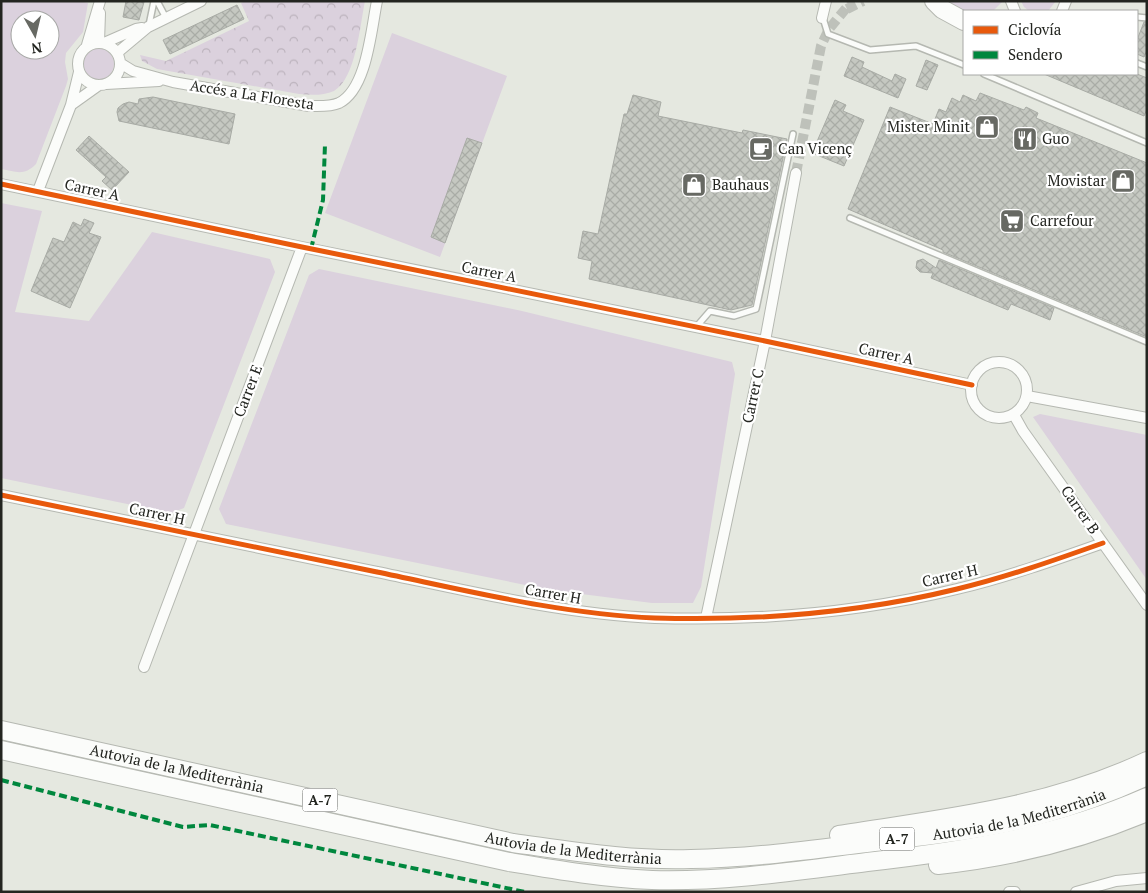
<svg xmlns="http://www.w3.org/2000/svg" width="1148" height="893" viewBox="0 0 1148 893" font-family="'PT Serif',serif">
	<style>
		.green { fill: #dbd1dd; fill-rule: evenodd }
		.park { fill: url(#park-crowns) }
		.building { fill: url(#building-cross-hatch); stroke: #a8aba5 }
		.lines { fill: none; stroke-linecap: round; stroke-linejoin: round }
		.street-tunnel { stroke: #bec1ba; stroke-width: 10; stroke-dasharray: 10 5; stroke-linecap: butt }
		.lane-casing { stroke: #b5b8b1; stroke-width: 8 }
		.street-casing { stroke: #b5b8b1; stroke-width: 12 }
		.highway-casing { stroke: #b5b8b1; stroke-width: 20 }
		.lane { stroke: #fbfcfa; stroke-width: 5 }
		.street { stroke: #fbfcfa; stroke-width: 10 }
		.highway { stroke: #fbfcfa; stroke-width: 18 }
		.quiet { stroke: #00873e; stroke-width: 4; stroke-dasharray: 8 4; stroke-linecap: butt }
		.cycleway-casing { stroke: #fff; stroke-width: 8 }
		.cycleway { stroke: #e8590c; stroke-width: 5 }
		.labels { text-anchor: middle; stroke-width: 4.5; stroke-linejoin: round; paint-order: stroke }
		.shield { fill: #fff; stroke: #656663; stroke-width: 1 }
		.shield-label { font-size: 14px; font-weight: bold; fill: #232520 }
		.street-label { font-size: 15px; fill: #232520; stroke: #fff }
		.poi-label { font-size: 15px; fill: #232520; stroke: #fff; text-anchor: start }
	</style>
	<defs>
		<pattern id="park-crowns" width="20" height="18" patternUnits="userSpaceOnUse" patternTransform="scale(1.25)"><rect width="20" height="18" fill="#dbd1dd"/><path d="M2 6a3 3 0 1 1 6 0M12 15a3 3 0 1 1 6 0" fill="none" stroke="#bcb3bd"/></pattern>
		<pattern id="building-cross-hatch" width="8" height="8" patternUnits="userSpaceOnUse" patternTransform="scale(1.25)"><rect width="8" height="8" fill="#c5c8c1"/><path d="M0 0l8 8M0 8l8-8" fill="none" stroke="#a9aca6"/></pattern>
	</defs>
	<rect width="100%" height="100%" fill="#e5e8e0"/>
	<!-- green -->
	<path class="green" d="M1,1h78l9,2 -5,29 -17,21 -1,9 3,17 -2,7 -30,78c-12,12 -19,8 -35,5zM20,20h30v30h-30z
		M946,1h57l-10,10h-29z
		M1021,1h35l-8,10h-19l-5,-4z
		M392,33l115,43 -67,181 -115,-44z
		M82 64a16 16 0 1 1 32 0a16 16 0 1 1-32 0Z
		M1,203l41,8 -27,101 74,9 63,-89 118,27 5,13 -91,236 -13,5 -170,-35z
		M319,269l203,42 210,51 3,12 -34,213 -8,16h-41l-102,-13 -324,-66 -7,-15 90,-234z
		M1040,414l107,21v145l-114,-163z"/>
	<!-- park -->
	<path class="park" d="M245,1h120c-5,24 -9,77 -31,90 -11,5 -24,4 -35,3l-142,-25 -15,-8 -2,-6 26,6 83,-40 -8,-18z"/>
	<!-- building -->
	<path class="building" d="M126,1l18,1 -5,18 -16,-3z
		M237,5l7,14 -74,35 -7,-14z
		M1144,22h3v28l-3,7 -7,-3v-14z
		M852,57l12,5 -2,5 30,14 3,-7 11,5 -8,19 -54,-22z
		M926,60l12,5 -11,25 -11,-4z
		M1044,74h93l10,4v31l-3,7z
		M980,93l44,17 2,-3 12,6 -2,5 111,45v174l-204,-85v-2l-95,-41 42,-102 43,17 6,-15 7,3 6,-14 8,4 3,-7 13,6z
		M633,95l28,7 -3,14 84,17 1,-3 44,9 -35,166 -21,5 -142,-31 3,-18 -14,-3 5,-27 15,3 26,-120h3z
		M153,97l82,17 -6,30 -110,-23 -2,-9 1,-4 5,-4 6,-2 9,2 1,-5z
		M835,100l11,5 -3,6 21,9 -20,46 -32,-13z
		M89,136l40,36 -17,18 -10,-9 4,-4 -30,-27z
		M467,138l15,5 -37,100 -14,-6z
		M84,219l10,4 -5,10 12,4 -31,71 -39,-17 22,-53 11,4 9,-20 8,4z
		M923,259l13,9 3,-8 115,48 -4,12 -39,-16 -3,6 -77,-32 2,-5 -13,-1 -4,-4 1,-7z"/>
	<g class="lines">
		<!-- street-tunnel -->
		<path class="street-tunnel" d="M847,9l16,-8
			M796,173l25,-127 8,-17 23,-28"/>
		<defs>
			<path id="lane" d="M157,1l9,17
				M1137,17l10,1
				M823,18l5,16 42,16 46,-4 48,19
				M149,25l5,-24
				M1137,63l10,4
				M984,74l163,69
				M850,218l297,124
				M697,326l13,-15 24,5 22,-7 37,-175"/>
			<path id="street" d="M1011,1l4,10
				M1062,11l4,-10
				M822,18l4,-17
				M99,42l1,-29
				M78 64a21 21 0 1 1 42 0a21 21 0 1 1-42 0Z
				M104,43l32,-14 6,-1
				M87,45l13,-44
				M117,53l31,-26 53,-26
				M120,63l13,8 40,11 136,24c10,0 21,1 30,-3 28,-14 32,-73 38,-102
				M106,84l53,-3
				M71,105l28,-20
				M1,184l301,63 463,94 207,44
				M38,191l33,-86 8,-33
				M971 390a28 28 0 1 1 56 0a28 28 0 1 1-56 0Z
				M1027,396l120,22
				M1014,415l9,16 124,174
				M1,495c126,25 251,51 376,77 92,19 184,42 278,46 101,3 204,-5 302,-29 50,-12 98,-29 146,-46
				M706,618l59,-277 31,-168
				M144,667l158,-420
				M1009,892h6
				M1076,892l40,-11 31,-3"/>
			<g id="highway">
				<path d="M934,1l8,8 22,12"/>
				<path id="s1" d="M1,730l512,113c59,8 118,18 178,16 64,-1 128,-10 192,-18 52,-6 106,-12 157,-26 37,-10 72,-23 107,-39"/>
				<path d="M1,750l508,112c48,8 95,16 143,18 72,2 144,-9 215,-18 97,-11 189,-25 280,-65"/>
				<path d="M839,835c107,-17 208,-27 308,-74"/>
				<path d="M938,865c74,-8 140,-24 209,-53"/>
			</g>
		</defs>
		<!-- lane casing -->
		<use href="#lane" class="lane-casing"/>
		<!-- street casing -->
		<use href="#street" class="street-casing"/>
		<!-- highway casing -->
		<use href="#highway" class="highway-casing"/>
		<!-- lane -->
		<use href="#lane" class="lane"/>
		<!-- street -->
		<use href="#street" class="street"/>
		<!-- highway -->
		<use href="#highway" class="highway"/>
		<!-- quiet -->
		<path class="quiet" d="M311,249l12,-49 2,-56
			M1,780l182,47 27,-2 315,67"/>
		<defs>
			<path id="cycleway" d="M1,184l301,63 463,94 207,44
				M1,495c126,25 251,51 376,77 92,19 184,42 278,46 101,3 204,-5 302,-29 50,-12 98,-29 146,-46"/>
		</defs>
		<!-- cycleway casing -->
		<use href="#cycleway" class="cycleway-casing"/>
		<!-- cycleway -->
		<use href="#cycleway" class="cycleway"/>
	</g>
	<!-- icons -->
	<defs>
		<symbol id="shop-square" viewBox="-11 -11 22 22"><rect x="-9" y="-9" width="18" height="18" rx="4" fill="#676963" stroke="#fff"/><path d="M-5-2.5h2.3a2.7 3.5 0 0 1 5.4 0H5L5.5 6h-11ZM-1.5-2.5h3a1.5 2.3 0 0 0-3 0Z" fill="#fff"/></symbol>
		<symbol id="restaurant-square" viewBox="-11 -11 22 22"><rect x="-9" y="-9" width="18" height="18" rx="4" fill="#676963" stroke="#fff"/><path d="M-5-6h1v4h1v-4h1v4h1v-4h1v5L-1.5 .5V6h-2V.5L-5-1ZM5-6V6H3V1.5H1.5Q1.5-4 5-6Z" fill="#fff"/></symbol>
		<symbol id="cafe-square" viewBox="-11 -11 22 22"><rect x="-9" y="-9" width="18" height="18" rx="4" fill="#676963" stroke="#fff"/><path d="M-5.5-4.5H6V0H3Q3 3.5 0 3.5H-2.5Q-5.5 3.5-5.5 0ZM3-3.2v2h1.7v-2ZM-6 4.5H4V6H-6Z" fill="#fff"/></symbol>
		<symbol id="supermarket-square" viewBox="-11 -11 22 22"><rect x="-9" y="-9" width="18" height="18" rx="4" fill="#676963" stroke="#fff"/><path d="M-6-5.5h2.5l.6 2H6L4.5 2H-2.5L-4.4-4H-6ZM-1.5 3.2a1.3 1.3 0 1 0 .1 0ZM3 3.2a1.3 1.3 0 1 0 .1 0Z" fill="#fff"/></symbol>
	</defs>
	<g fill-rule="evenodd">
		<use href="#shop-square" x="973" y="113" width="28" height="28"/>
		<use href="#restaurant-square" x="1011" y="125" width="28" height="28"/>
		<use href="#cafe-square" x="747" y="135" width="28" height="28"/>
		<use href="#shop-square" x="1109" y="167" width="28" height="28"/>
		<use href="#shop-square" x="680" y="171" width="28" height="28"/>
		<use href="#supermarket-square" x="998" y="207" width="28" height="28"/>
	</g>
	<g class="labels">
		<!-- shield labels -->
		<g class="shield">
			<rect x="302.5" y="788.5" width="35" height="23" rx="4"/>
			<rect x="879.5" y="827.5" width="35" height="23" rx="4"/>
		</g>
		<g class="shield-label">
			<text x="320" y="805">A-7</text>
			<text x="897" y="844">A-7</text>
		</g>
		<!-- street labels -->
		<g class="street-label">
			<text transform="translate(252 95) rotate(9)" y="5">Accés a La Floresta</text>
			<text transform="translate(92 190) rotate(12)" y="5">Carrer A</text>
			<text transform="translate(489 272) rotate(11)" y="5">Carrer A</text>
			<text transform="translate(886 354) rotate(12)" y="5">Carrer A</text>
			<text transform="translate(248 391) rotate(-69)" y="5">Carrer E</text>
			<text transform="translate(753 396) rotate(-78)" y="5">Carrer C</text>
			<text transform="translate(1080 510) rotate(55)" y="5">Carrer B</text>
			<text transform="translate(157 514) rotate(12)" y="5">Carrer H</text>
			<text transform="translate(950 576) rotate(-13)" y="5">Carrer H</text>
			<text transform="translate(553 594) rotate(10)" y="5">Carrer H</text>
			<text dy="5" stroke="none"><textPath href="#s1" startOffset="180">Autovia de la Mediterrània</textPath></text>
			<text dy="5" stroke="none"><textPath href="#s1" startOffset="1035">Autovia de la Mediterrània</textPath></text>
			<text dy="5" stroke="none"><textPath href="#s1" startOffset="585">Autovia de la Mediterrània</textPath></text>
		</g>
		<!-- poi labels -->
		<g class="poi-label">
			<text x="970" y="132" text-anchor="end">Mister Minit</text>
			<text x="1042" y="144">Guo</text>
			<text x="778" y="154">Can Vicenç</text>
			<text x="1106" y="186" text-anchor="end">Movistar</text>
			<text x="712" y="190">Bauhaus</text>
			<text x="1030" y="226">Carrefour</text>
		</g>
	</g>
	<!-- border -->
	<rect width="1148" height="893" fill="none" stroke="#232520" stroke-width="5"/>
	<!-- legend -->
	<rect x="963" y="10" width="175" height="65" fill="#ffffff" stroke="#a7a8a6"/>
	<rect x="973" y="26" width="25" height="8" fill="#e8590c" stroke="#a7a8a6"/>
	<text x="1008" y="35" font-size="15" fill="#232520">Ciclovía</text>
	<rect x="973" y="51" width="25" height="8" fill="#00873e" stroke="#a7a8a6"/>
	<text x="1008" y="60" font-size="15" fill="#232520">Sendero</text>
	<!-- north arrow -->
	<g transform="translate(35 35) rotate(172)"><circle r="24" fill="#ffffff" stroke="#a7a8a6"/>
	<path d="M0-4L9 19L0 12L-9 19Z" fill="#676963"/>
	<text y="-8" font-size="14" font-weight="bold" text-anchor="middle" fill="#232520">N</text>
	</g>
</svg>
